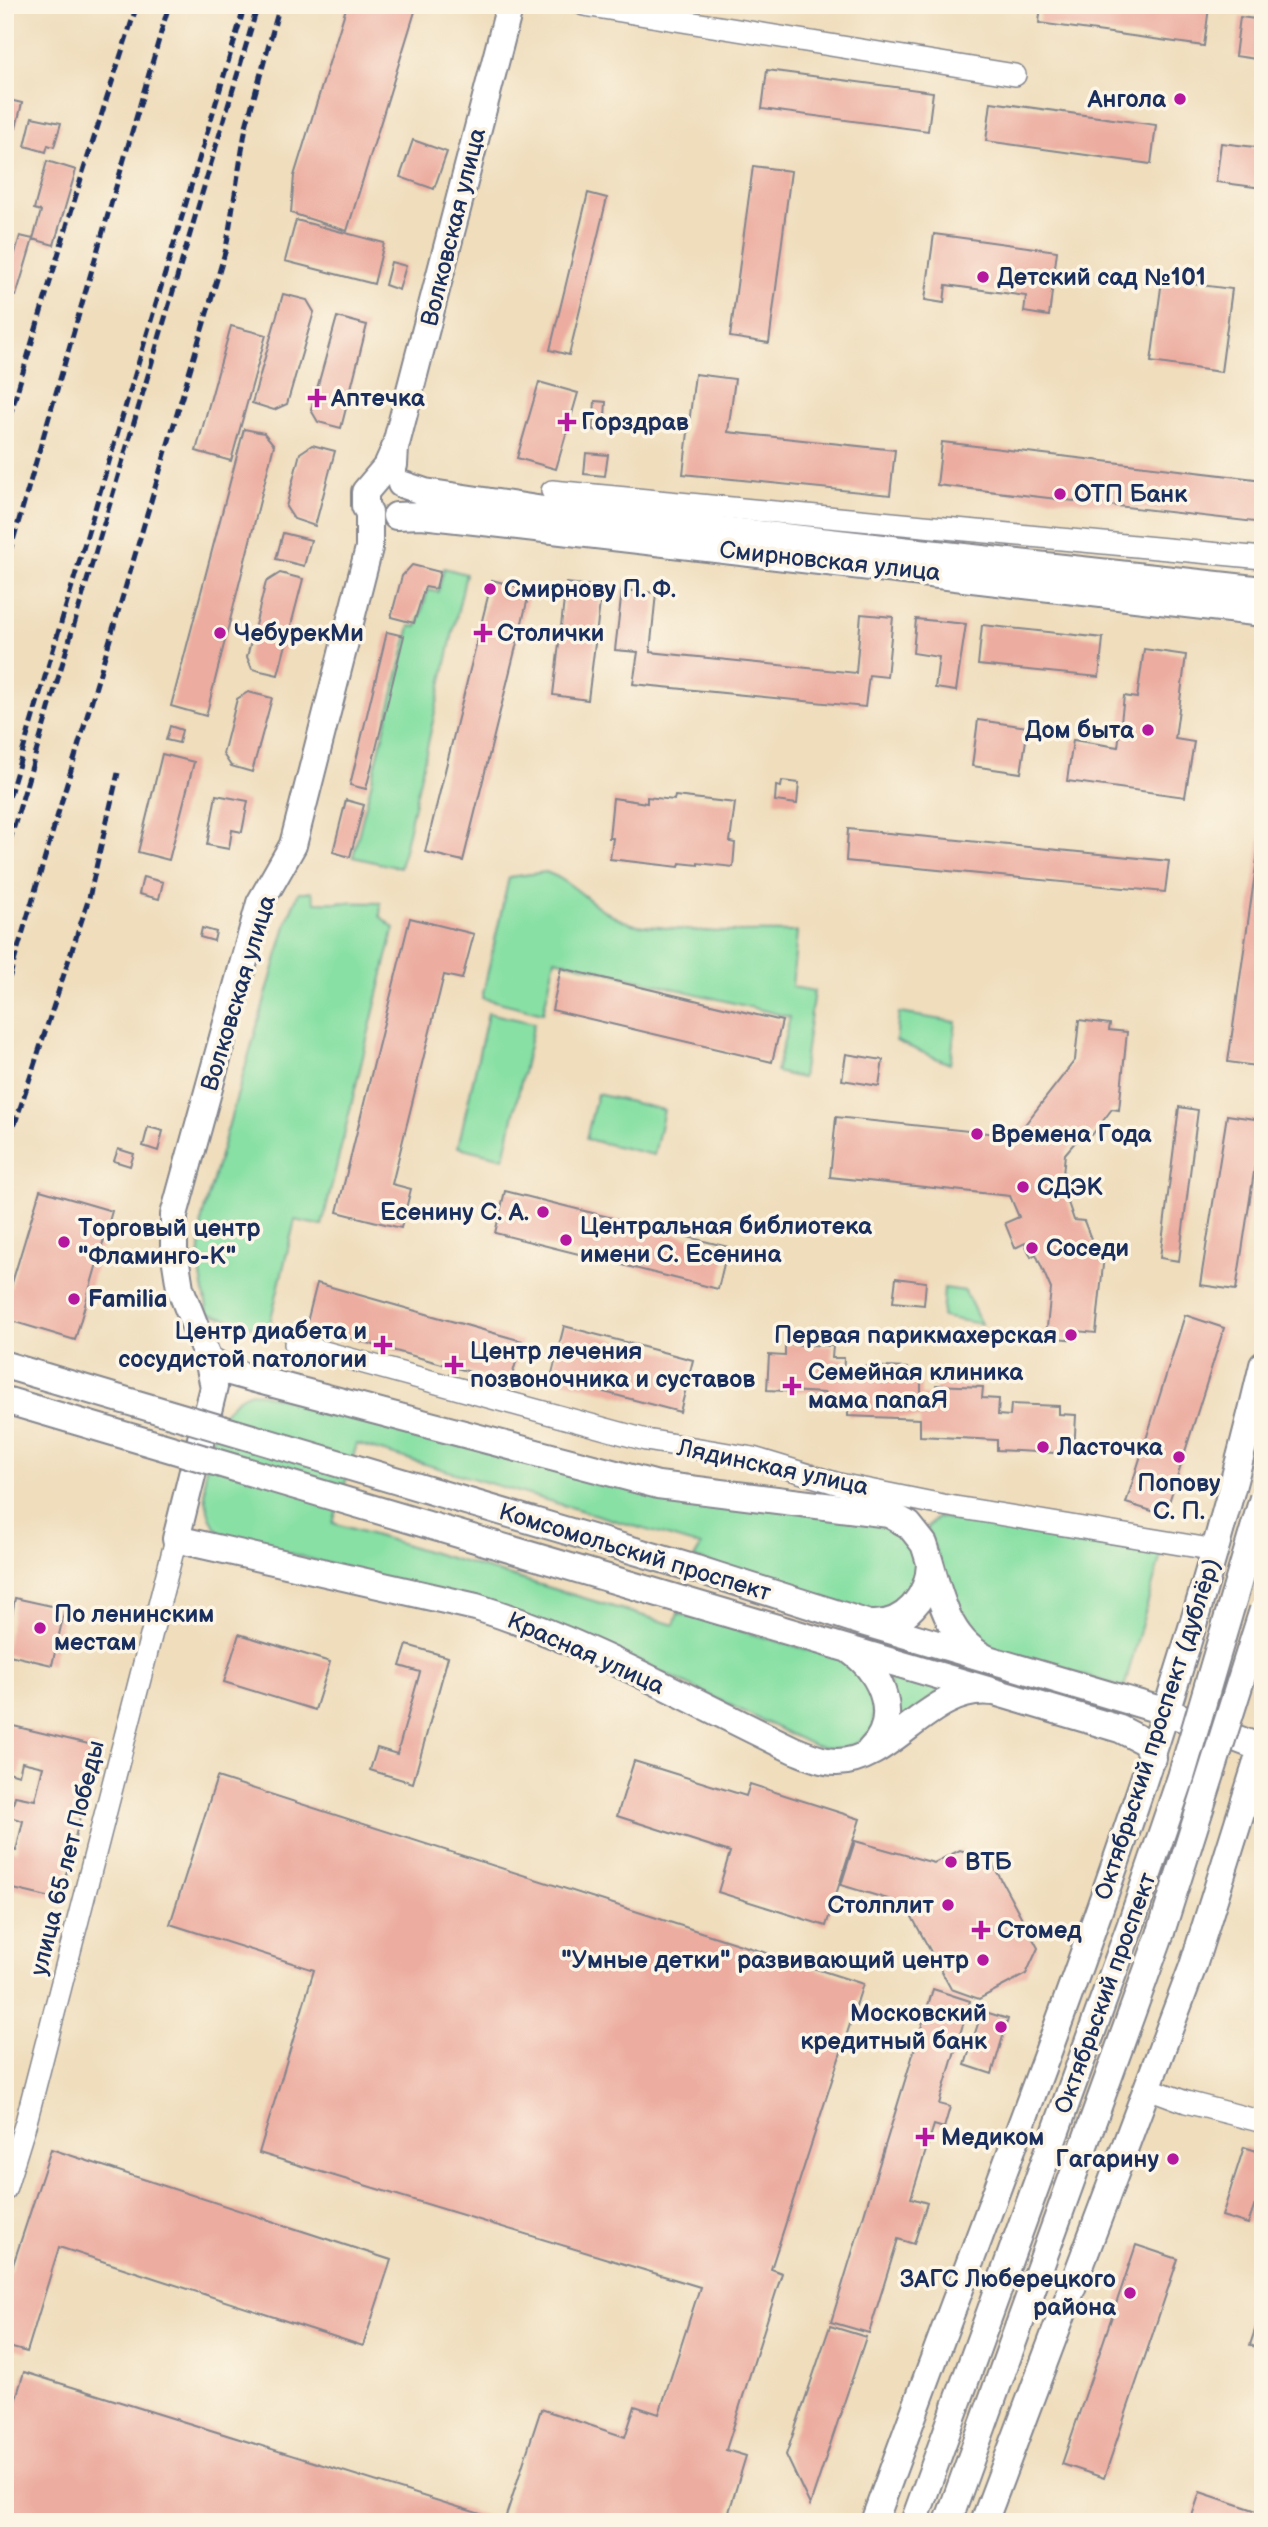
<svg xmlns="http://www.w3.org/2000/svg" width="1268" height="2527" viewBox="0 0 1268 2527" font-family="'Balsamiq Sans',sans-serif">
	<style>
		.green { fill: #88e0a4; stroke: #528881; stroke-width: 2 }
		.building { fill: #ecada0 }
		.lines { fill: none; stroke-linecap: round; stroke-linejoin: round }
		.minor-casing { stroke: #85868d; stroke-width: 24 }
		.major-casing { stroke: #85868d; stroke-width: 30 }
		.minor { stroke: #fff; stroke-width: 21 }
		.major { stroke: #fff; stroke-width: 26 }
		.rail { stroke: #1b2f5e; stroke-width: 5; stroke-dasharray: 10 5; stroke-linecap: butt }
		.major-bridge-casing { stroke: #85868d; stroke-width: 30; stroke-linecap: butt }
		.major-bridge { stroke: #fff; stroke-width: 26 }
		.poi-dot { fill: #b5179e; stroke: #fcf5e5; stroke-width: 2.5 }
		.labels { text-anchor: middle; stroke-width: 7; stroke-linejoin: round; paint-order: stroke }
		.poi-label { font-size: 24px; font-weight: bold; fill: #1b2f5e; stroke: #fcf5e5; text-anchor: start }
		.street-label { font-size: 24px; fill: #1b2f5e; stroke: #fcf5e5 }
	</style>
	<rect width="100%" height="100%" fill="#fcf5e5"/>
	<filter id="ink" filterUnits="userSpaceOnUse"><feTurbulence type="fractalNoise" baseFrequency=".0143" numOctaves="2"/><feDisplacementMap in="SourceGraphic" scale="14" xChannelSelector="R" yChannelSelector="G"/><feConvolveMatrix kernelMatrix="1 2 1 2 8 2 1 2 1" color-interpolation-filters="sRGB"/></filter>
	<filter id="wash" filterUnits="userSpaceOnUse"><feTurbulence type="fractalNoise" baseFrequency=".00686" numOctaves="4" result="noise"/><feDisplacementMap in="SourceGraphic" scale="28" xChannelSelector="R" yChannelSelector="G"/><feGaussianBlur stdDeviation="1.57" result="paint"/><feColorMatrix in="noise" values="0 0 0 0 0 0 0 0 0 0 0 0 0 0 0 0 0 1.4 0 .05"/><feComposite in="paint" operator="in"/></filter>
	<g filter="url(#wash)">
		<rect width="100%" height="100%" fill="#efddbc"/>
		<!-- green -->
		<path class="green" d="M444,568l22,6 -66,294 -47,-11 57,-231 7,1 11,-37 10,2z
			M546,872c33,12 46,38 83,51 11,4 25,3 37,5 44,6 87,3 131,4l-5,55 22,4 -12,87 -26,-6 14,-55 -235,-58 -12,54 -61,-15 27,-121z
			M299,892h13l3,10 66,1 -1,13 14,12 -72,298 -27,-6 -27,111 -60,-18 -9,-48 3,-47 87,-303z
			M488,1013l46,10 -30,135 -46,-11z
			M899,1013l57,9 -6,42 -54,-23z
			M597,1094l67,16 -10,45 -68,-16z
			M944,1288l21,3 16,33 -39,-7z
			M252,1392l633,132 25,17 10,24c-10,29 -16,45 -50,47l-176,-54 7,-12 -344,-102 -24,79 341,102 4,-12 163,46 31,27 2,43c-20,19 -33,23 -59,17l-226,-109 -368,-103c-32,-31 -14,-131 31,-142z
			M937,1517l225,34 -38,137 -137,-42 -23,-19 -37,-99z
			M887,1672l55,17 -45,35z"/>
		<g id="blocks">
			<!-- building -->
			<path class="building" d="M347,5h70l-70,226 -56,-18 3,-37z
				M947,5h27l-1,5z
				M1041,5h158l10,2 -5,39 -165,-23z
				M1240,17l23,3v40l-28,-4z
				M767,70l166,22 -5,39 -166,-22z
				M5,99l17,4 -6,25 -11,-2z
				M991,102l165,23 -5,39 -165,-23z
				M32,117l29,6 -7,24 -6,-2 -2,7 -21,-6z
				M413,140l34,12 -13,37 -34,-12z
				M1221,143l42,5v40l-47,-6z
				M47,161l29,9 -22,75 -21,-6 8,-28 -7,-2z
				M753,166l38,5 -22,172 -39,-6z
				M588,193l19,5 -38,157 -19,-5z
				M296,220l88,23 -10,41 -89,-23z
				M934,234l123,17 -8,65 -25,-4 2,-16 -80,-11 -2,18 -19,-3z
				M20,236l13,3 -17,57 -11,-3v-6z
				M391,262l15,4 -7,24 -14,-5z
				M1162,280l70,9 -11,83 -70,-10z
				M283,294l24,6 7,12 -27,92 -13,6 -22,-7z
				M337,317l30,8 -26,103 -23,-6 -7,-12z
				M231,326l35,9 -35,126 -35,-10z
				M695,374l40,5 -7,53 167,18 -5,45 -207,-21z
				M539,382l39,11 -22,76 -39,-11z
				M595,401l11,1 -2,29 -11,-1z
				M244,429l20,4 10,12 -68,271 -35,-10z
				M942,442l321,38v43l-326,-38z
				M312,445l23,6 -20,75 -21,-7 -8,-12 14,-54z
				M586,453l22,2 -3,21 -21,-2z
				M283,533l28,7 -7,26 -28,-7z
				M412,565l28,7 -4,17 -11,-2 -11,36 -23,-6 11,-41z
				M280,573l23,6 -25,96 -26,-6 -5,-12 19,-75z
				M492,580l38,10 -67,271 -38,-9z
				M566,583l36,4 -14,113 -35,-5z
				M622,590l34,3 -6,59 206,21 5,-59 32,3 -6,60 -18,-2 -4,32 -232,-23 5,-32 -23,-2z
				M916,619l50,5 -10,67 -21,-3 4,-31 -26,-4z
				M982,625l121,13 -4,39 -121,-12z
				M387,632l17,4 -38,153 -16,-4z
				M1144,649l42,6 -11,84 19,3 -9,55 -118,-16 6,-41 45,7 6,-51 13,2z
				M248,692l24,6 -20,74 -21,-6 -8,-12 14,-55z
				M978,720l50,7 -7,46 -49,-7z
				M170,726l12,4 -3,13 -13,-3z
				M162,754l32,8 -25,98 -31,-8z
				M782,781l17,2 -2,21 -22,-3 1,-15 5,1z
				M216,795l32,6 -6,31 -10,-2 -3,19 -22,-4z
				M675,796l60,7 -5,39 5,1 -2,24 -35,-4v2l-18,-2 -1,4 -69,-8 3,-21h-4l4,-40 34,5v-6l27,3z
				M346,800l18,5 -14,52 -17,-5z
				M848,829l321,32 -4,31 -319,-31z
				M1261,831l2,1v235l-35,-5z
				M143,877l20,5 -4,17 -20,-5z
				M410,918l64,16 -12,45 -18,-4 -52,209 19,5 -10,39 -64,-16z
				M202,928l14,4 -2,9 -14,-4z
				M561,968l221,53 -10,41 -220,-52z
				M1079,1020l31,4 -1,6 18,2 -8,78 -7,-1 -20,26 -10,-1 -17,20 -3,31 12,35 10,1 13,33 7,1 -8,78 -19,-2 -1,9 -30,-3 5,-48 -15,-35 -5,3 -6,-14 -10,5 -10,-25 14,-6 -9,-21 -180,-19 6,-60 180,19 59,-76z
				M846,1054l37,6 -4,26 -37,-6z
				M1179,1107l19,3 -19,151 -19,-3z
				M1227,1115l35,5 -26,170 -36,-5z
				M148,1127l15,4 -5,20 -15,-5z
				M118,1149l16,5 -4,12 -16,-5z
				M40,1190l72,21 -37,129 -70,-21v-13z
				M505,1191l223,56 -10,42 -223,-56z
				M896,1278l30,4 -2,23 -31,-3z
				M317,1283l205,58 -12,42 -204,-57z
				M1185,1315l39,13 -59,187 -39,-12z
				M564,1326l129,34 -13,52 -129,-34z
				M785,1344l48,2 -1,12h12l-1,20 17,1 1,-13 46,2v8h14v19l15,1v-11l47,2 -1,11 17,1 -1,16 12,1 1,-12 48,2v8l17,1 -2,39 -77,-4v-10l-77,-4v-17l-72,-3v-12l-23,-1v-10l-58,-3 2,-35 16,1z
				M15,1598l50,11 -13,56 -47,-11z
				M239,1634l91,28 -15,48 -91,-28z
				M407,1645l41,12 -35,126 -43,-13 7,-22 20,6 23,-82 -20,-6z
				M5,1724l92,22 -37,154 -55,-13v-39l11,3 7,-30 -13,-4 5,-21 20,4 8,-33 -21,-5 -3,13 -14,-4z
				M634,1761l112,35 4,-12 110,35 -34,107 -108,-34 12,-40 -113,-36z
				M217,1777l646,207 -92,285 11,4 -56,177 20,6 -17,56 29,10h-254l37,-113 84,28 10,-31 24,8 41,-127 -441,-134 55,-183 -144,-46z
				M855,1841l79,22 26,-13 30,9 48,89 -12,26 -47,25 -28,-10 -46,-85 -64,-19z
				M933,1989l37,12 -31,103 11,3 -6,21 -10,-3 -23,73 16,5 -13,41 -16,-5 -29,94 -38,-11z
				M982,2011l26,8 -16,55 -27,-9z
				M1244,2147l19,6v56l-9,-3 -6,18 -26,-8z
				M51,2149l340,111 -28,86 -304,-99 -32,105 -22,-6v-57z
				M1136,2245l42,14 -74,219 -42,-14z
				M1262,2309h1v41l-13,-5z
				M830,2326l36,11 -56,168 -24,-50z
				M24,2372l479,149v1h-498v-88z
				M1200,2492l63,21v9h-73z"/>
		</g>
	</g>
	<g filter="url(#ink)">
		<use href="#blocks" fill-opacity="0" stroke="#85868d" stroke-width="2"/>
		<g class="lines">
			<defs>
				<path id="minor" d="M584,5l431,70
					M552,491l711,67
					M295,1344l351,96 107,18 86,26 104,21 273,45
					M1148,2088l38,14 77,20
					M5,2190l21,-68 150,-583"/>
				<path id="major" d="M395,448l-8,18 -22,26v14l4,7v35l-76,297 -33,58 -86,312v35l6,38 28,71 6,28 -38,152 300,68c111,34 213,93 318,143 13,5 27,12 42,12 55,1 95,-78 156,-70
					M394,465l1,-17 115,-443
					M401,484l24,8 125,19 713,79
					M396,516l26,-1 88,10 753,88
					M208,1359l22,13 25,7 403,106 231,29 20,11 15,19c15,42 19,96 66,116
					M696,1569l170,54 301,89 94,36
					M682,1600l438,129 25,13 8,16
					M871,1624c34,2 58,-28 59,-60
					M852,1652c31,22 49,68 18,98
					M874,2522c138,-383 296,-760 389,-1157
					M914,2522l218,-601
					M948,2522l213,-590
					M984,2522l209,-556 70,-223"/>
			</defs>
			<!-- minor casing -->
			<use href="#minor" class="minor-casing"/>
			<!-- major casing -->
			<use href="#major" class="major-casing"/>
			<!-- minor -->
			<use href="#minor" class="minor"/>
			<!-- major -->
			<use href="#major" class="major"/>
			<!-- rail -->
			<path class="rail" d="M5,432l78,-260 54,-167
				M5,568l164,-563
				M5,811l240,-806
				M5,857l253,-852
				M5,992l221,-743 20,-123 34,-121
				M5,1154l84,-256 29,-125"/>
			<defs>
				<path id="major-bridge" d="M5,1365l691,204
					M5,1400l677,200
					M1132,1921l49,-144 82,-279
					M1161,1932l102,-322"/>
			</defs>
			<!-- major-bridge casing -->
			<use href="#major-bridge" class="major-bridge-casing"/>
			<!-- major-bridge -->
			<use href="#major-bridge" class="major-bridge"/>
		</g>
	</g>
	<!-- markers -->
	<g class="poi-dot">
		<circle cx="1180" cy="99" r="7"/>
		<circle cx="983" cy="277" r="7"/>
		<path d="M313.5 387.5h7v7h7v7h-7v7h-7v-7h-7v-7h7z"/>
		<path d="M563.5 411.5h7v7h7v7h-7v7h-7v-7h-7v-7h7z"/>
		<circle cx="1060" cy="494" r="7"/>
		<circle cx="490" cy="589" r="7"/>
		<circle cx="220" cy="633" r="7"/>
		<path d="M479.5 622.5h7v7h7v7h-7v7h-7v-7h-7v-7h7z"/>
		<circle cx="1148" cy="730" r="7"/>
		<circle cx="977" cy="1134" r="7"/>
		<circle cx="1023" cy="1187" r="7"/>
		<circle cx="543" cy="1212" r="7"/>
		<circle cx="566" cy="1240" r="7"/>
		<circle cx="64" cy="1242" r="7"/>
		<circle cx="1032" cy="1248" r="7"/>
		<circle cx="74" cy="1299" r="7"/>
		<circle cx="1071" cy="1335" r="7"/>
		<path d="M379.5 1334.5h7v7h7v7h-7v7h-7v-7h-7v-7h7z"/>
		<path d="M450.5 1354.5h7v7h7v7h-7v7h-7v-7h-7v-7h7z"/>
		<path d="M788.5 1375.5h7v7h7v7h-7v7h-7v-7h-7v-7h7z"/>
		<circle cx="1043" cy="1447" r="7"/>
		<circle cx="1179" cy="1457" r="7"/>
		<circle cx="40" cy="1628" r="7"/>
		<circle cx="951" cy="1862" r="7"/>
		<circle cx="948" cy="1905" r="7"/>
		<path d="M977.5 1919.5h7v7h7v7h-7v7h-7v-7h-7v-7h7z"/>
		<circle cx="983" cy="1960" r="7"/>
		<circle cx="1001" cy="2027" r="7"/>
		<path d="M921.5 2126.5h7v7h7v7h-7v7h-7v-7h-7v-7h7z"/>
		<circle cx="1173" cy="2159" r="7"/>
		<circle cx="1130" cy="2293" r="7"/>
	</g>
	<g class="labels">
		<!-- poi labels -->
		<g class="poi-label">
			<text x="1166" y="107" text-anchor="end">Ангола</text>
			<text x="997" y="285">Детский сад №101</text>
			<text x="331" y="406">Аптечка</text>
			<text x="581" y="430">Горздрав</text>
			<text x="1074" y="502">ОТП Банк</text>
			<text x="504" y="597">Смирнову П. Ф.</text>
			<text x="234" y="641">ЧебурекМи</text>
			<text x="497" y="641">Столички</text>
			<text x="1134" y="738" text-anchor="end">Дом быта</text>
			<text x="991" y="1142">Времена Года</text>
			<text x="1037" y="1195">СДЭК</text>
			<text x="529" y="1220" text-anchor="end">Есенину С. А.</text>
			<text x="580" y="1234">Центральная библиотека<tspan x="580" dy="28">имени С. Есенина</tspan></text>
			<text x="78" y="1236">Торговый центр<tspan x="78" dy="28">"Фламинго-К"</tspan></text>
			<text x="1046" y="1256">Соседи</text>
			<text x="88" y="1307">Familia</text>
			<text x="367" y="1339" text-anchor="end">Центр диабета и<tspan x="367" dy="28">сосудистой патологии</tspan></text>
			<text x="1057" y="1343" text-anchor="end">Первая парикмахерская</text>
			<text x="470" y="1359">Центр лечения<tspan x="470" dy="28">позвоночника и суставов</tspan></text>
			<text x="808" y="1380">Семейная клиника<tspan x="808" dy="28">мама папаЯ</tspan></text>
			<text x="1057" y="1455">Ласточка</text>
			<text x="1179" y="1491" text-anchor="middle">Попову<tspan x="1179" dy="28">С. П.</tspan></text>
			<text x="54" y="1622">По ленинским<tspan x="54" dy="28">местам</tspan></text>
			<text x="965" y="1870">ВТБ</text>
			<text x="934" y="1913" text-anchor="end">Столплит</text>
			<text x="997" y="1938">Стомед</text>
			<text x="969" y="1968" text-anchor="end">"Умные детки" развивающий центр</text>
			<text x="987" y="2021" text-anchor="end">Московский<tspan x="987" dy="28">кредитный банк</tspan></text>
			<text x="941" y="2145">Медиком</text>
			<text x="1159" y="2167" text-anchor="end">Гагарину</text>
			<text x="1116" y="2287" text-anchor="end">ЗАГС Люберецкого<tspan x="1116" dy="28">района</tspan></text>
		</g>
		<!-- street labels -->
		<g class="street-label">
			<text transform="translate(453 227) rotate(-76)" y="8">Волковская улица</text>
			<text transform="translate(830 561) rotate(6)" y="8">Смирновская улица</text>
			<text transform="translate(238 993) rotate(-73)" y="8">Волковская улица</text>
			<text transform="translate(773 1467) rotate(12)" y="8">Лядинская улица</text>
			<text transform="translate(635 1552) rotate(17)" y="8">Комсомольский проспект</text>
			<text transform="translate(586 1653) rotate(24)" y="8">Красная улица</text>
			<text transform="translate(1157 1729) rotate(-72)" y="8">Октябрьский проспект (дублёр)</text>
			<text transform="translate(67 1858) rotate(-76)" y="8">улица 65 лет Победы</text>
			<text transform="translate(1105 1993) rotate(-70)" y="8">Октябрьский проспект</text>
		</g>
	</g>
	<!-- margin -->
	<rect width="1268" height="2527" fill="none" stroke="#fcf5e5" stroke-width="28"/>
</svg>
